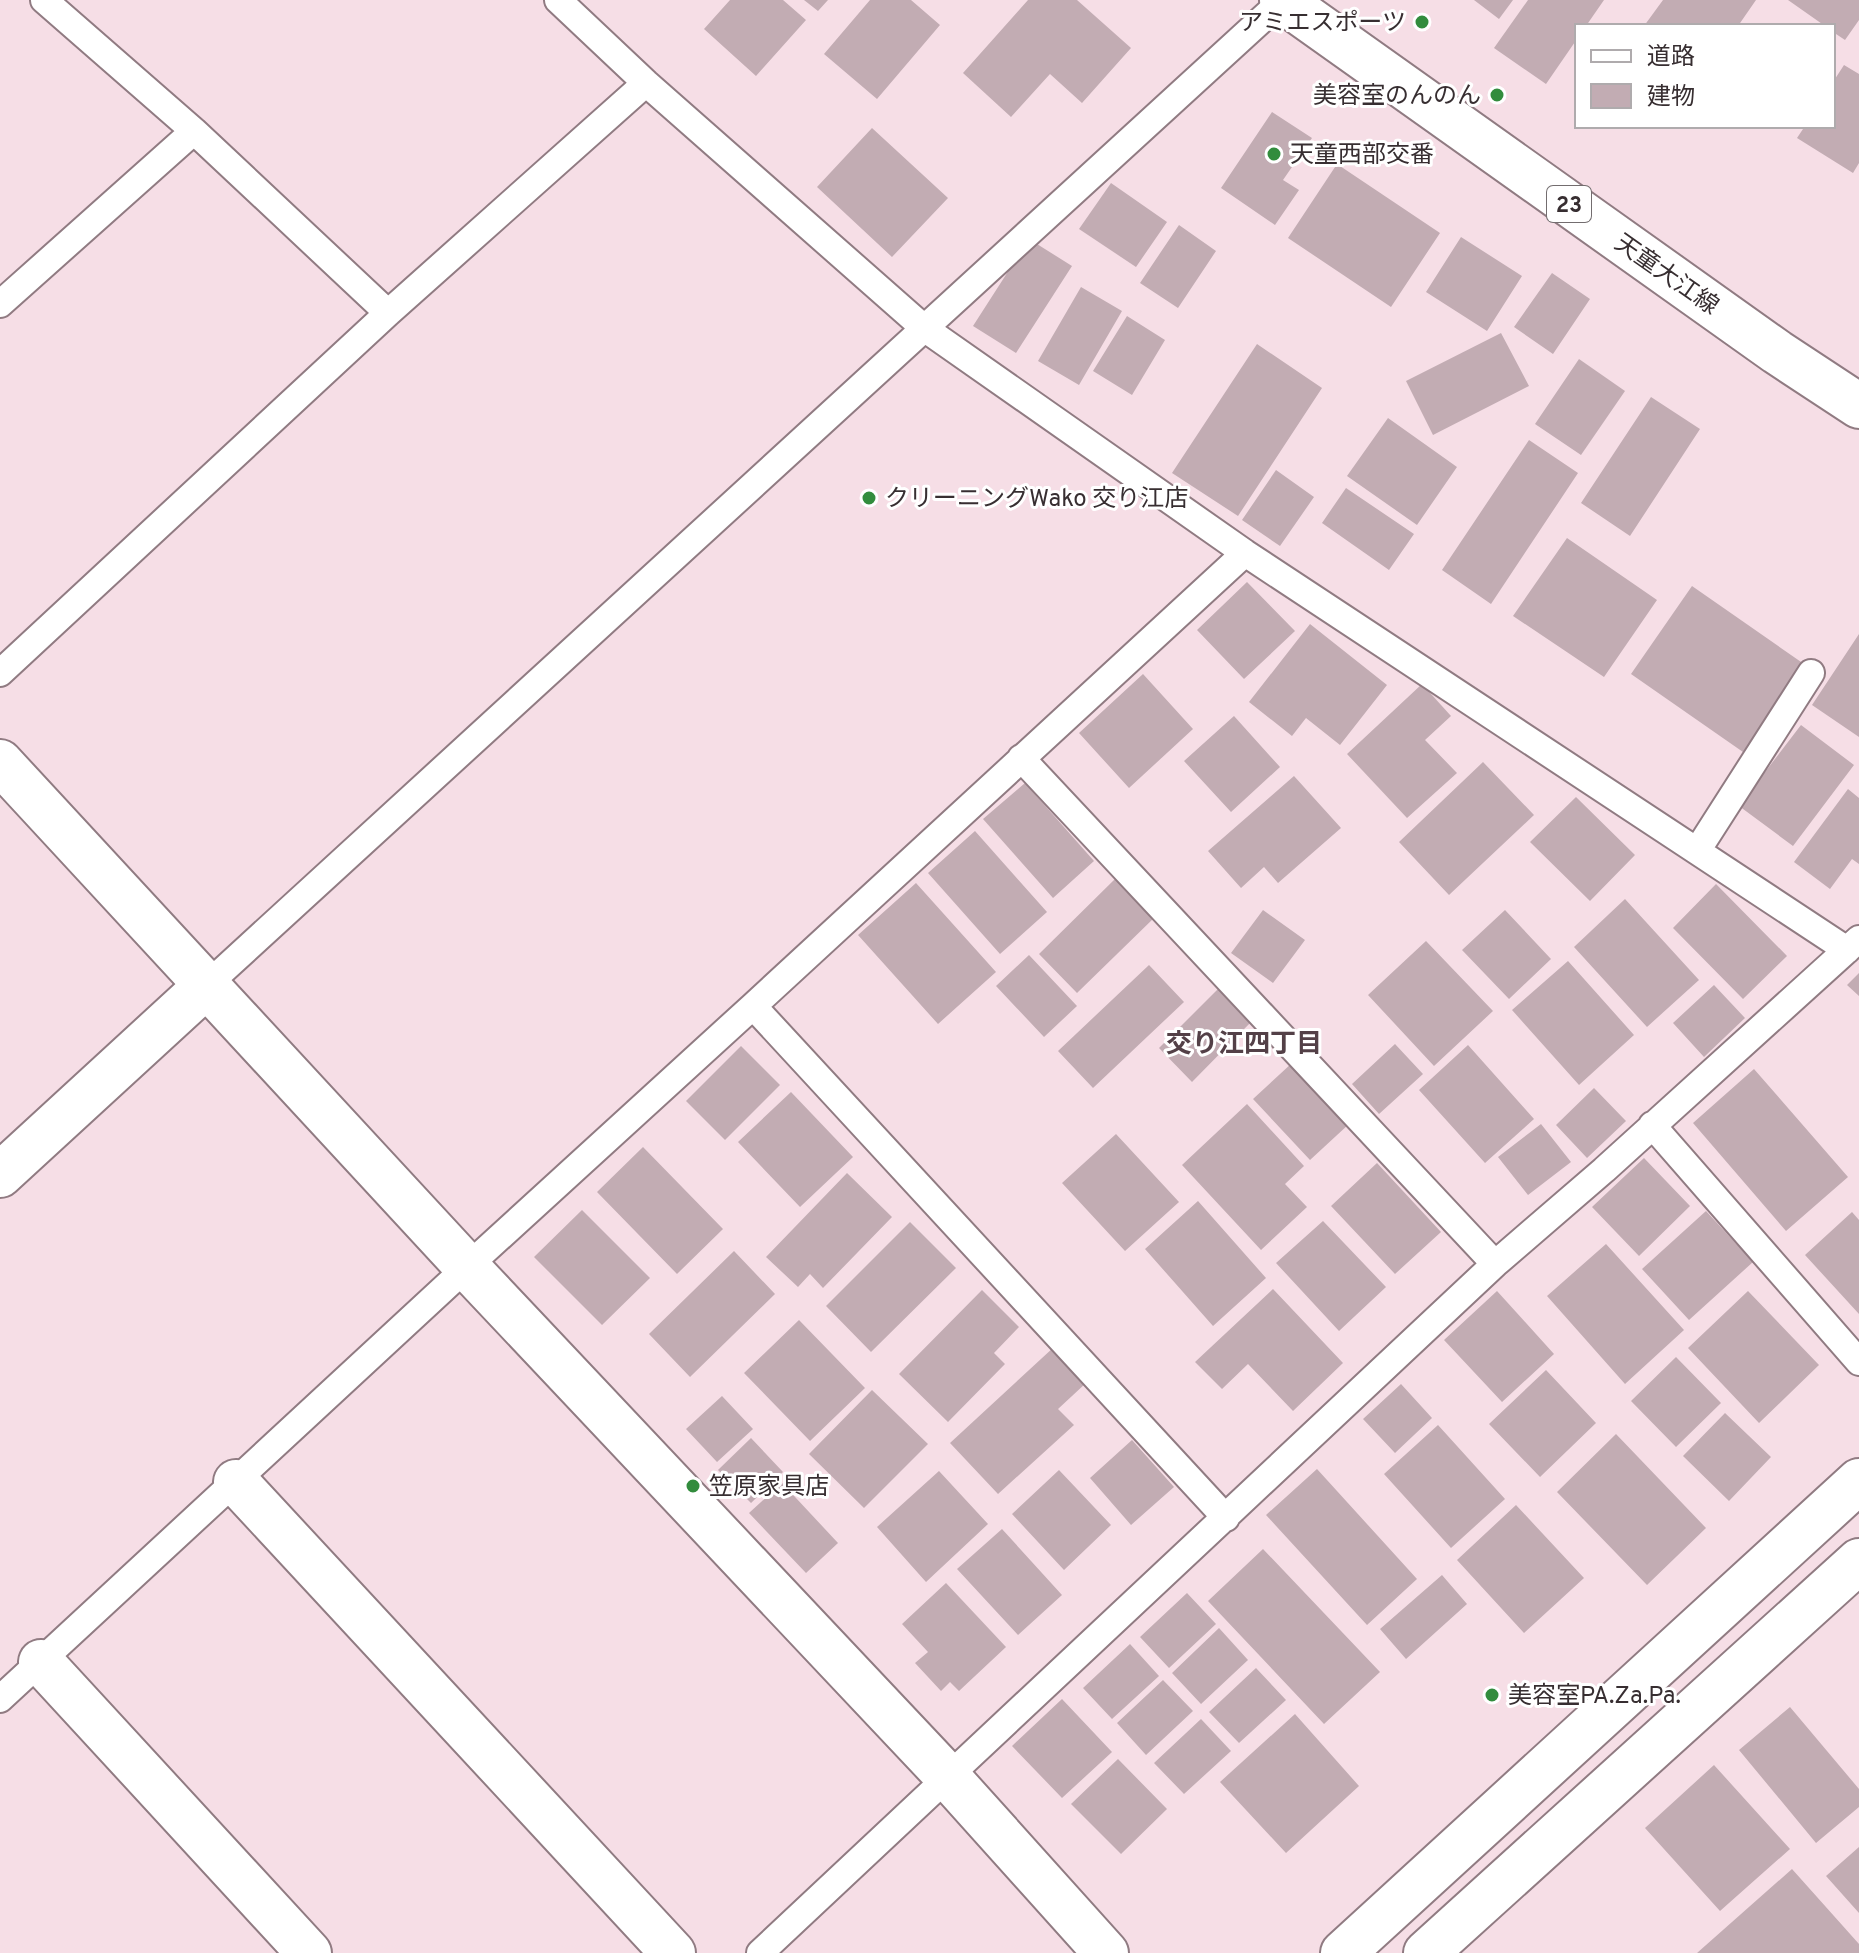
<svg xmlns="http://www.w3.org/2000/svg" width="1859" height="1953" viewBox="0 0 1859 1953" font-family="Overpass,'Noto Sans JP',sans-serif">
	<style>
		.building { fill: #c2acb3 }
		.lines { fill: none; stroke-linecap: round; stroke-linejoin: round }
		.service-casing { stroke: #907b82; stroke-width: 30 }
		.minor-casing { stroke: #907b82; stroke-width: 48 }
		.tertiary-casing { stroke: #907b82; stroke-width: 48 }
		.primary-casing { stroke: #907b82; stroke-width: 48 }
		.service { stroke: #fff; stroke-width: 26 }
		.minor { stroke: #fff; stroke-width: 44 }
		.tertiary { stroke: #fff; stroke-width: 44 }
		.primary { stroke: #fff; stroke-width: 44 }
		.poi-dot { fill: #328c3d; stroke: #fff; stroke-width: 3 }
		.labels { text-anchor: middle; stroke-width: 6; stroke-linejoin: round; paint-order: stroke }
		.shield { fill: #fff; stroke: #736d6f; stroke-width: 2 }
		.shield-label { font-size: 22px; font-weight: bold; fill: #372e31 }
		.poi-label { font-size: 24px; fill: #372e31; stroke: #fff; text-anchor: start }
		.street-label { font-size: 24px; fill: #372e31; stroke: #fff }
		.neighbourhood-label { font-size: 26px; font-weight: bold; fill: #534047; stroke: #fff }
	</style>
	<rect width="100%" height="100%" fill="#f6dee6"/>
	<!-- building -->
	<path class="building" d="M730,0h53l23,20 -50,56 -52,-47z
		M804,0h24l-10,11z
		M870,0h41l29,25 -63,74 -53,-45z
		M1028,0h49l54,48 -49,55 -32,-29 -39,43 -48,-44z
		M1474,0h39l-14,19z
		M1528,0h76l-18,26h-9v13l-31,45 -52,-36z
		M1663,0h93l-18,26h-94z
		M1788,0h71v20l-14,20 -12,-8v-6h-8z
		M1844,65l15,9v89l-6,10 -56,-35 8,-12h28v-44z
		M1272,112l40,26 -29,42 16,10 -24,35 -54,-37z
		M872,128l76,70 -56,59 -75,-70z
		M1337,164l103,69 -49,74 -103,-69z
		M1111,183l56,39 -31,45 -57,-38z
		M1179,225l37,26 -38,57 -38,-25z
		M1461,237l61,39 -35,55 -61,-39z
		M1029,239l43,27 -56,87 -43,-27z
		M1552,273l38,26 -37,55 -39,-27z
		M1081,287l41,24 -43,74 -41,-24z
		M1127,316l38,24 -33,55 -39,-24z
		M1501,333l28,53 -96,49 -27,-54z
		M1257,344l65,44 -84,128 -66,-43z
		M1579,359l46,32 -44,64 -46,-31z
		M1651,397l49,32 -70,107 -49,-33z
		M1388,418l69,49 -40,58 -70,-49z
		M1529,440l49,33 -87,131 -49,-34z
		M1276,470l38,27 -34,49 -38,-26z
		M1346,488l68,46 -25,36 -67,-47z
		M1567,538l90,62 -53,77 -91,-61z
		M1247,582l48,49 -51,48 -47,-49z
		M1692,586l112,78 -61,88 -112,-78z
		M1310,624l77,61 -47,60 -34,-27 -14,18 -43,-34z
		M1859,634v103l-47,-32z
		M1143,674l50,55 -64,59 -50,-55z
		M1422,684l29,32 -26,24 32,33 -50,45 -60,-64z
		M1234,716l46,51 -49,45 -47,-51z
		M1801,725l53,40 -61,81 -54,-40z
		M1483,762l51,53 -85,80 -50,-53z
		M1294,776l47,52 -63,55 -14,-16 -23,21 -33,-37z
		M1025,783l69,78 -41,37 -70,-79z
		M1848,789l11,9v66l-7,-5 -22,30 -36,-27z
		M1576,797l59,58 -45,46 -60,-59z
		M975,831l72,81 -47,42 -72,-81z
		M1116,878l39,39 -78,76 -38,-39z
		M916,883l80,89 -58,52 -80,-89z
		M1716,884l71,72 -44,43 -70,-71z
		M1625,899l74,81 -52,47 -73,-80z
		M1263,910l42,30 -32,43 -42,-30z
		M1505,910l46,49 -42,40 -47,-49z
		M1426,941l67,70 -59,55 -66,-71z
		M1029,955l48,51 -33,31 -48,-51z
		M1568,961l66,74 -55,50 -67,-75z
		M1149,965l35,37 -91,86 -35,-37z
		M1859,973v23l-12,-11z
		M1714,985l31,33 -41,39 -31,-34z
		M1219,988l33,33 -60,61 -33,-34z
		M1395,1044l28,30 -44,40 -27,-30z
		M1468,1045l66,74 -49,44 -66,-73z
		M741,1046l39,39 -55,55 -39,-39z
		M1292,1063l57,61 -39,36 -57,-61z
		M1754,1069l94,108 -62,54 -93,-108z
		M1594,1088l32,33 -39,37 -31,-33z
		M791,1092l62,65 -53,50 -62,-65z
		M1247,1104l57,62 -19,18 22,23 -46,43 -79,-85z
		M1541,1124l30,38 -43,33 -30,-38z
		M1116,1134l63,68 -54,49 -63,-68z
		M643,1147l80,82 -46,45 -80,-82z
		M1644,1158l46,48 -51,50 -47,-49z
		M1377,1163l64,69 -46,42 -64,-68z
		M847,1173l45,44 -69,71 -13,-14 -12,13 -32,-30z
		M1198,1201l68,77 -53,48 -68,-77z
		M582,1210l68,68 -48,47 -68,-68z
		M1706,1211l47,51 -64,58 -47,-51z
		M1852,1212l7,8v94l-54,-59z
		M1323,1221l63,66 -47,44 -63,-68z
		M910,1222l46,46 -85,84 -45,-46z
		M1606,1244l78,86 -59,54 -78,-88z
		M734,1251l41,43 -85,83 -41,-43z
		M1273,1289l70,74 -50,48 -45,-47 -26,25 -27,-27z
		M982,1290l37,37 -25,26 11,11 -57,58 -49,-48z
		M1497,1291l57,63 -52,48 -58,-62z
		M1748,1291l71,74 -60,58 -71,-75z
		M799,1320l66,68 -55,53 -66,-68z
		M1054,1347l32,36 -28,26 16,16 -76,69 -48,-51z
		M1676,1357l45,46 -45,44 -45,-46z
		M1546,1370l50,53 -56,54 -51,-53z
		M1401,1384l31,34 -37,35 -32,-34z
		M872,1390l56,54 -64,64 -55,-54z
		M722,1396l31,33 -36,33 -31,-33z
		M1725,1413l46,44 -42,44 -46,-45z
		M1438,1425l67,74 -54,49 -67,-74z
		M1616,1434l90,94 -59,57 -90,-93z
		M751,1438l32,34 -32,31 -33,-33z
		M1132,1440l42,47 -43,38 -41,-47z
		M1317,1469l100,110 -50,46 -101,-110z
		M1059,1470l52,55 -47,45 -52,-56z
		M939,1471l49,53 -62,58 -49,-55z
		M782,1483l56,60 -32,30 -57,-60z
		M1516,1505l68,73 -60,55 -67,-73z
		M1002,1529l60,66 -44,40 -61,-66z
		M1263,1549l117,123 -56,52 -116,-123z
		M1442,1575l25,29 -61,55 -26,-30z
		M946,1583l60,64 -47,44 -9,-9 -9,9 -26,-28 13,-11 -26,-28z
		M1187,1593l29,31 -47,44 -29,-31z
		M1219,1628l29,32 -47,44 -29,-31z
		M1130,1644l29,32 -47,43 -29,-31z
		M1256,1668l30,32 -47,43 -30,-31z
		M1163,1680l30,31 -47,44 -29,-32z
		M1062,1699l50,53 -50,46 -50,-52z
		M1790,1707l69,82v18l-43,36 -77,-93z
		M1295,1714l64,72 -73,67 -66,-71z
		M1201,1719l30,32 -47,43 -30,-31z
		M1118,1759l49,50 -46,45 -50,-50z
		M1714,1765l76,84 -70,62 -75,-83z
		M1859,1847v66l-33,-37z
		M1792,1869l67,75v9h-162z"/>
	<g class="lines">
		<defs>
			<path id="service" d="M44,0l150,131 194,182
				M558,0l88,83 278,245 321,225 602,397
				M0,304l194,-173
				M0,673l388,-360 258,-230
				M1021,758l474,506
				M1697,851l114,-178
				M207,985l1076,-985
				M753,1006l473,512
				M1652,1125l207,237
				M0,1699l467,-432 286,-261 492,-453
				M760,1953l735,-689 109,-94 255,-231"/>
			<path id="minor" d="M0,762l467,505 480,509 159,177
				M236,1482l437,471
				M41,1662l268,291"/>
			<path id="tertiary" d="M0,1175l207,-190
				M1343,1953l516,-472
				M1426,1953l433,-392"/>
			<path id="primary" d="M1282,0l495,352 82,54"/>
		</defs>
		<!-- service casing -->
		<use href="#service" class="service-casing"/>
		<!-- minor casing -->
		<use href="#minor" class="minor-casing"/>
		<!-- tertiary casing -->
		<use href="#tertiary" class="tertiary-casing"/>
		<!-- primary casing -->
		<use href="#primary" class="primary-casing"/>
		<!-- service -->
		<use href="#service" class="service"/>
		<!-- minor -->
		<use href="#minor" class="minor"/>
		<!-- tertiary -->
		<use href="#tertiary" class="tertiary"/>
		<!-- primary -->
		<use href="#primary" class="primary"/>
	</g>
	<!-- markers -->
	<g class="poi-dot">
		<circle cx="1422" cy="22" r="8"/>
		<circle cx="1497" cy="95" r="8"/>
		<circle cx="1274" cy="154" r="8"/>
		<circle cx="869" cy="498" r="8"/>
		<circle cx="693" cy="1486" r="8"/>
		<circle cx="1492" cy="1695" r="8"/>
	</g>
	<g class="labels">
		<!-- shield labels -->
		<rect class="shield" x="1547" y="186" width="44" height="36" rx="6"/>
		<g class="shield-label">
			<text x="1569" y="212">23</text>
		</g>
		<!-- poi labels -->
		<g class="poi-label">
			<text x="1406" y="30" text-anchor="end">アミエスポーツ</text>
			<text x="1481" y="103" text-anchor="end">美容室のんのん</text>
			<text x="1290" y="162">天童西部交番</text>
			<text x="885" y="506">クリーニングWako 交り江店</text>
			<text x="709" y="1494">笠原家具店</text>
			<text x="1508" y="1703">美容室PA.Za.Pa.</text>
		</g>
		<!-- street labels -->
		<g class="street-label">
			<text transform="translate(1667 274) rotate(35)" y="8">天童大江線</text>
		</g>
		<!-- neighbourhood labels -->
		<g class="neighbourhood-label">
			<text x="1244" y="1052">交り江四丁目</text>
		</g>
	</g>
	<!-- legend -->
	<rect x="1575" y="24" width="260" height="104" fill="#ffffff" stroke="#afabad" stroke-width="2"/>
	<rect x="1591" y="50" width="40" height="12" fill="#ffffff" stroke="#afabad" stroke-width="2"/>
	<text x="1647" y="64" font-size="24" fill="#372e31">道路</text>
	<rect x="1591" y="84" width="40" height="24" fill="#c2acb3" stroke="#afabad" stroke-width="2"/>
	<text x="1647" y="104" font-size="24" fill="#372e31">建物</text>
</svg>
